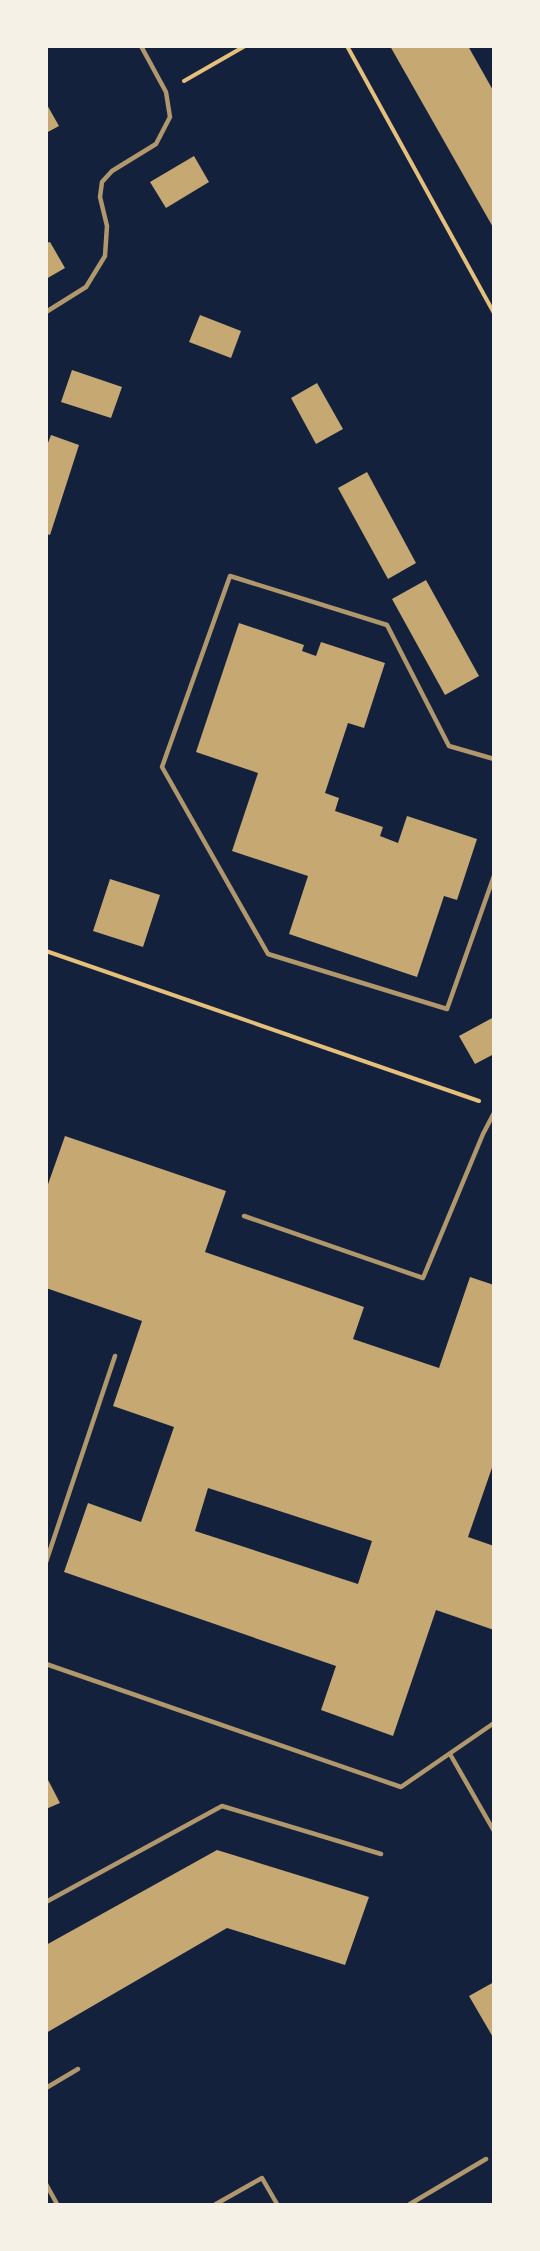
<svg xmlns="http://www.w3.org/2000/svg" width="540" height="2251" viewBox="0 0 540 2251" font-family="Rubik,sans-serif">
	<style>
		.building { fill: #c6a872; fill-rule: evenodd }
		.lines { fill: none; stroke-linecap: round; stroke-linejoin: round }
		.path { stroke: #e5c07b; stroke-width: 4 }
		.service { stroke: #b1986c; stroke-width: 4.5 }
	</style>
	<rect width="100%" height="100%" fill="#14213d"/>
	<!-- building -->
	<path class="building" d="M390,46h78l26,46v137z
		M46,103l13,23 -13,7z
		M194,156l15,26 -43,26 -16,-26z
		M50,242l15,26 -19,11v-36z
		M200,315l41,16 -10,27 -42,-16z
		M72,370l50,17 -11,31 -50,-16z
		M317,383l26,46 -27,15 -25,-46z
		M51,435l28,10 -29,90 -4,-1v-86z
		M367,472l49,91 -28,16 -50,-91z
		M426,580l53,96 -34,19 -53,-96z
		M239,623l65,22 -2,6 14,5 5,-14 64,21 -21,65 -16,-5 -23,70 14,5 -4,13 48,16 -3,9 18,7 9,-27 70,23 -20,61 -13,-4 -27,81 -128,-43 19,-58 -76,-25 26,-78 -62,-21z
		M110,879l50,16 -17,52 -50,-16z
		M494,1017v37l-19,10 -16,-28z
		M65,1136l161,55 -21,61 159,55 -11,32 86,29 31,-91 24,8v177l-26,75 26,9v84l-58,-20 -43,126 -72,-26 15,-44 -272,-94 24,-69 53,19 33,-95 -61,-21 29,-85 -96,-33v-98zM208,1488l164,53 -14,43 -163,-53z
		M46,1776l14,27 -14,6z
		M217,1850l152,47 -24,68 -118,-37 -181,105v-88z
		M494,1982v57l-25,-43z"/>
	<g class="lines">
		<!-- path -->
		<path class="path" d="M347,46l147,267
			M184,81l61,-35
			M46,951l433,150"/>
		<!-- service -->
		<path class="service" d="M46,312l40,-25 19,-31 2,-30 -7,-29 2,-15 10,-11 44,-27 14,-27 -4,-25 -25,-46
			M494,759l-45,-13 -62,-121 -157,-49 -68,191 106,187 179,55 47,-133
			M244,1216l179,62 60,-144 11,-21
			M46,1562l69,-206
			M46,1664l355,123 93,-64
			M450,1754l44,77
			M46,1902l176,-96 159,48
			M46,2088l32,-19
			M46,2184l11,20
			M216,2204l46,-26 15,26
			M410,2204l76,-45"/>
	</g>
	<!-- border -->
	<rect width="540" height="2251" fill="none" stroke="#f6f1e7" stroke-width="96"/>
</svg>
